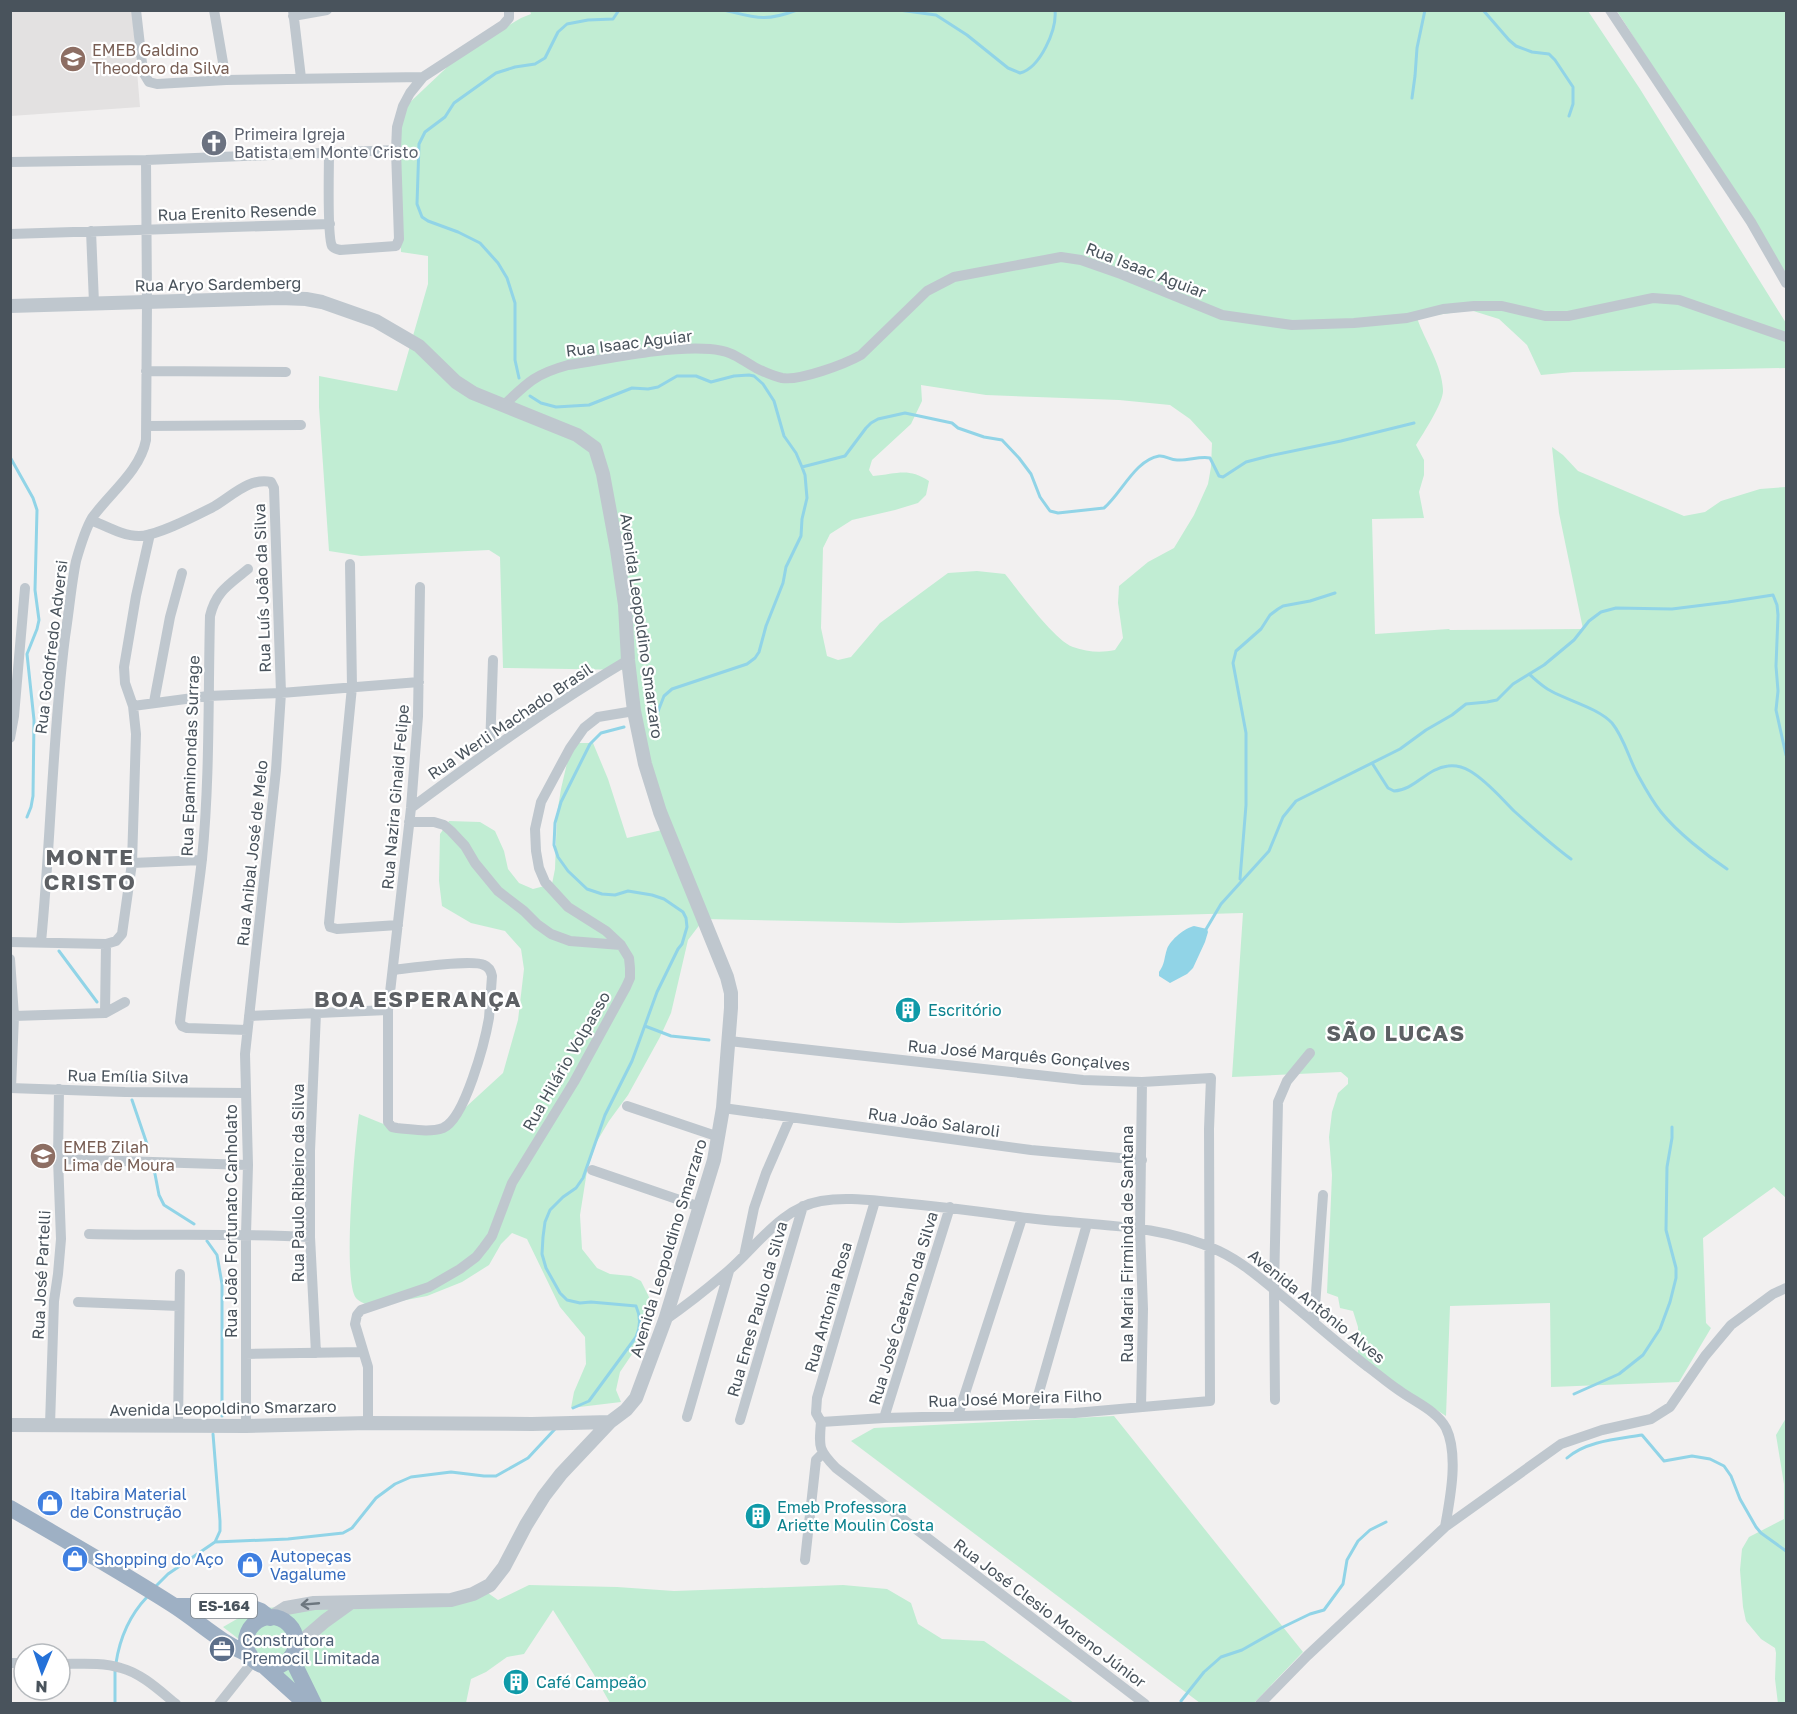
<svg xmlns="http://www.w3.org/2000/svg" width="1797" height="1714" viewBox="0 0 1797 1714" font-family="'Golos Text',sans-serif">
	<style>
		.education { fill: #e3e1e1 }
		.green { fill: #c1edd3; fill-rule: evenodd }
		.water { fill: #91d4e7 }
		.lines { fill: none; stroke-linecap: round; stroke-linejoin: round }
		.stream { stroke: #91d4e7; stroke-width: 3 }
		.minor { stroke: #bfc7ce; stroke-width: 10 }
		.tertiary { stroke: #bfc7ce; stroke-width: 14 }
		.trunk { stroke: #9eb0c4; stroke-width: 16 }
		.oneway { stroke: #6c767e }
		.labels { text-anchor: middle; stroke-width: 4.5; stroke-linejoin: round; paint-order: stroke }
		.shield { fill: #fff; stroke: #80878d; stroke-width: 1.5 }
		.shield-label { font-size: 15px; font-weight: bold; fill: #49535c }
		.education-label { font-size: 16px; fill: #785e54; stroke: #fff; text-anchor: start }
		.worship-label { font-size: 16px; fill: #5b616d; stroke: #fff; text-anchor: start }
		.street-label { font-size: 16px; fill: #49535c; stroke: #fff }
		.culture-label { font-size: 16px; fill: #0d838f; stroke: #fff; text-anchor: start }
		.shop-label { font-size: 16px; fill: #366cbe; stroke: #fff; text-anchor: start }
		.service-label { font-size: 16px; fill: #4e5e75; stroke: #fff; text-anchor: start }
		.district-label { font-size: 22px; font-weight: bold; letter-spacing: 1.5px; fill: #5d6064; stroke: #fff }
	</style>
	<rect width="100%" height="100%" fill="#f2f0f0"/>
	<!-- education -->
	<path class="education" d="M11,11h121l8,96 -129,9z"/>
	<!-- green -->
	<path class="green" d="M530,11h1058l52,78 146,234v45l-213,4 -32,3 -14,-30 -28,-26 -29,-9 -53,8c8,23 25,47 26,72 1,12 -20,44 -27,55l8,15v15l-5,17 5,26 -52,1 3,115 74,-5 1,1 133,-1 -24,-116 -7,-66 11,8 15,16 106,45 21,-4 16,-11 39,-12 26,-2v711l-12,-11 -71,51 3,85 5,5 -32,54 -128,5 -1,-84 -100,3 -4,110 -88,-57v-32l-5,-16 -13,-3 -2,-11 -11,-4 5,-118 -3,-38 3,-25 6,-19 10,-9v-6l-7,-6 -109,5 11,-164 -343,10 -196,-4 -16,21 -17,73 -11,24 -32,58 -19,26 -13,22 -9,28 -7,44 2,34 15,19 13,6 21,2 10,5 8,16v15l-6,26 -23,34 -4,18 5,12 -50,6 3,-16 12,-28 -1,-27 -25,-30 -33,-68 -15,-6 -11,11 -12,21 -27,17 -35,14 -37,7 -23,2c-3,-2 -9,-4 -11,-7 -14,-18 -1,-156 3,-184l44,18 40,1 24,-27 36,-33 15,-53 6,-51 -3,-20 -16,-18 -34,-8 -29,-17 -3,-25 1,-47 9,-13 31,1 15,9 9,20 4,18 11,14 14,6 19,-5 3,-15 2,-55 4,-25 9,-39 7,-7h16l15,36 19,59 35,-8 -30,-160 -129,-2 -3,-111 -11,-7 -128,6 -32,-5 -10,-144v-31l78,15 31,-107v-28l-27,-4 -4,-93 2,-22 7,-31 55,-52 60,-36 10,-4zM921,385l65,10 133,5 51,5 20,14 22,24 -1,24 -3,17 -14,31 -20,33 -26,14 -29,24 -1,17 5,35 -8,12c-14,3 -28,2 -42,-3 -19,-7 -54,-56 -68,-73l-28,-3 -29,2 -68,50 -29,34 -13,3 -11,-4 -6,-28 2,-80 7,-14 22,-14 43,-10 23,-7 8,-8 3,-14c-21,-14 -32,-7 -56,-5l-4,-6 3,-10 39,-36 11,-23z
		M1617,11h169v263z
		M1114,1416l189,236 -49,51h-54l-349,-262 23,-13z
		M1786,1418v285l-8,1 -3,-25 1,-26 -1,-5 -14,-9 -15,-18 -3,-14 -3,-37 2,-21 7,-12 35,-18v-35l-8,-49z
		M529,1585l88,2 57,4 169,-6 44,4 24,14 7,21 24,15 42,2 90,62h-464l-17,-30 -40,-63 -29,44 -17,3 -21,15 -15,7 -5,24h-148l-33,-28 -62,-48 33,-19 68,-2 161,-15 13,9z"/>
	<!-- water -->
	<path class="water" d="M1194,926l13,3 1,3 -3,10 -12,26 -6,6 -17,9 -11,-7v-4c6,-8 5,-14 8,-23 4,-10 18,-21 27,-23z"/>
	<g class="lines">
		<!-- stream -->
		<path class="stream" d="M724,10c33,8 41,12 73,0
			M899,10l37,5 31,20 41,33 12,5c20,-5 37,-43 35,-63
			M1483,10l26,30 7,6 16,6 17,2 6,6 18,27v17l-4,12
			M1412,98l3,-22 2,-28 8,-38
			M519,378l-4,-18v-57l-8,-25 -9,-15 -18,-20 -22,-11 -30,-11 -6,-4 -5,-13 2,-60 6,-12 20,-15 9,-14 42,-30 19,-6 20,-3 10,-6 13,-26 9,-8 21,-4 25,-1 6,-9
			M530,396l11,7 15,4 33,-2 43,-17 16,1 10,-2 19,-11h19l15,6 23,-6 15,-1 5,1 9,8 11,17 10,35 12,17 6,14 3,8 2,23 -5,21 -1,17 -15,31 -3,16 -17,43 -7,26 -4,6 -8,6 -75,25 -8,7 -9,23
			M10,457l23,41 4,12 -2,80 4,30 -2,9 -10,25 7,66 -1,76 -2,11 -4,10
			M802,467l43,-11 21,-28 5,-5 7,-4 27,-6 47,10 6,5 26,9 18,3 17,18 12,16 9,23 10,14 8,2 46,-5c17,-14 31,-48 55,-52 6,-1 11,4 18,4 11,1 22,-4 33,-2l9,18 4,1 23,-15 23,-6 72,-15 73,-18
			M1529,674c7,6 14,13 22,17 18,10 47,17 61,32 13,16 17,37 27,54 6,11 14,25 22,35 16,20 45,43 66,57
			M1372,763l16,25 6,3c21,-1 33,-23 54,-25 8,-1 15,1 22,5 17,10 31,27 44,40 19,17 37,33 57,48
			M1240,879l6,-74v-72l-13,-70 3,-12 25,-22 9,-14 8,-6 5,-3 27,-5 25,-8
			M1205,931l16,-27 48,-53 14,-34 13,-16 104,-52 26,-19 26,-15 14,-11 21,-2 10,-2 16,-16 31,-19 30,-25 15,-19 12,-9 15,-4 56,1 56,-7 45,-7 4,10 1,10 -2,51 2,25 -2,19 10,45
			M59,951l38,51
			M645,1026l26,10 38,4
			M132,1100l16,47
			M154,1169l5,26 5,10 30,19
			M207,1241l10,14 5,29v132
			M1574,1394l45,-20 24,-19 17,-26 10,-27 6,-24v-10l-10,-38 1,-63 5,-29v-11
			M573,1408l16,-7 47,-64c5,-11 5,-20 0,-31l-45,-4 -11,1 -13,-3 -7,-7 -14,-25 -4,-14 1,-17 2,-15 5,-12 13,-13 13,-9 7,-10 22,-63 27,-54 25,-69 21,-43 4,-5 5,-17 -1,-9 -3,-6 -19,-13 -12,-4 -24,-4 -13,4 -13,-1 -15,-5 -19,-18 -10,-14 -4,-12 1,-22 6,-21 29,-58 11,-11 23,-6
			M213,1434l7,87v10l-5,11
			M1567,1458c19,-17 51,-19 75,-23l22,26 28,-5 18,3 14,7 7,10 9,23 16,28 5,6 25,18
			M155,1587l13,-13 47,-32 73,-3 55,-6 9,-5 24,-30 19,-14 16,-7 40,-5 33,4h12l32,-18 27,-29
			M116,1663c4,-26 13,-47 31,-66
			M1181,1701l23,-29 17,-15 21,-7 39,-22 29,-14 14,-4 19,-26 4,-24 11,-19 12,-11 16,-8
			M115,1704v-35"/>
		<!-- minor -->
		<path class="minor" d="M136,10l7,62 6,10 8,2 69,-4 197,-3
			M214,10l12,70
			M293,10l8,68
			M1610,10l141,212 35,61
			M293,16l34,-6
			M329,153c0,15 -2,84 3,93 2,3 5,3 8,4l56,-4 3,-7 -3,-89 1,-23 6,-21 7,-13 13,-16 80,-52 6,-7v-8
			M10,162l136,-2 250,-10
			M91,231l3,72
			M10,234l320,-10
			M146,371l140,1
			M503,406c24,-23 32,-32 65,-41 45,-7 97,-19 142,-16 23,2 28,9 46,19 8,4 17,8 26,10 18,3 63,-14 79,-23l66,-64 27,-14 107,-20 20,3 40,14 101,41 70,10 62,-2 53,-5 36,-9 31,-3h28l43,10h23l85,-18 26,2 107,37
			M146,426l155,-1
			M91,520c15,6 32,16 48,16 18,0 58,-21 74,-29 18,-10 36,-30 58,-25l3,6 7,205 -5,77 -31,284 3,111 -2,69v192
			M350,564l2,123 -23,236 1,4 7,2 61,-4
			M154,702l16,-85 12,-44
			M133,706l75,-10 73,-3 138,-11
			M10,738l4,-22 11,-128
			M490,749l3,-89
			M411,808c70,-52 141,-103 217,-148
			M409,822h25l10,3 7,6 14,15 10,17 23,28 26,20 13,13 14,10 19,7 51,4
			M132,863l70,-3
			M10,942l96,2 10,-3 6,-7 10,-71 4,-129 -3,-28 -8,-23 -1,-16 12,-71 14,-62
			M41,942c10,-101 11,-203 24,-305 4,-25 6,-51 11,-76 4,-14 9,-31 16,-43 18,-25 48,-47 54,-78l1,-139 -1,-141
			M10,959l4,57 -3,72
			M393,970c17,-2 80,-11 91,-5 5,2 7,6 8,11 -1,14 -2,28 -3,42 -4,23 -24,101 -46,110 -14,5 -32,1 -46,0l-5,-1 -4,-5v-112l23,-202 7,-92 2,-129
			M105,1013l1,-69
			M14,1016l91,-3 20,-11
			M249,1016l139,-6
			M247,1030l-60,-2 -5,-2 -2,-4c6,-55 16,-109 22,-163 8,-81 6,-162 8,-243 6,-25 19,-31 38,-47
			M729,1041l354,39 59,2 69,-4 -2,51 1,272 -135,12 -191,5 -63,4
			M10,1088l115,4 121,1
			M627,1106l92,31
			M723,1108l308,42 111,10
			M58,1159l190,6
			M592,1170l108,37
			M89,1234c74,2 147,-1 221,3
			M744,1256l10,-48 12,-35 24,-55
			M78,1302l101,4
			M665,1320c22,-15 42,-31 63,-49 29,-25 53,-63 93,-70 23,-4 47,-1 70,1 43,4 85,9 128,15 65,9 140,5 200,34 21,10 39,25 57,40 31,25 61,52 92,76 11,8 21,17 32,24 15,11 37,20 46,37 13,27 4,71 -1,99
			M1314,1321l9,-126
			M316,1353l-6,-116v-86l6,-138
			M246,1354l117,-2
			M1275,1400l-1,-111 4,-187 9,-21 23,-28
			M1141,1407l2,-98 -3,-80 2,-147
			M1033,1413l54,-189
			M958,1415l64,-197
			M687,1417l42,-146
			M884,1418l66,-211
			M740,1420l63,-214
			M821,1422c-2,25 -3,28 15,46l309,236
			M821,1422l-5,-9 1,-15 58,-197
			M368,1423v-56l-13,-43 2,-9 4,-5 68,-23 31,-18 16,-12 8,-10 8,-11 20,-53 62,-101 52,-95 4,-9v-10l-1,-10 -8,-13 -15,-14 -38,-24 -23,-25 -6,-14 -3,-17 -1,-22 6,-27 29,-54 14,-20 14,-11 36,-6
			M50,1425l4,-124 4,-27 3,-35 -3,-80 1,-70
			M178,1426l2,-152
			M805,1560l11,-100 6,-6
			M10,1663h14
			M60,1664c20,0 42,-2 61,4 20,5 39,23 55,36
			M219,1704l35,-44
			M1260,1704l47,-48 138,-129 116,-83 41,-14 49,-11 19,-12 35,-51 26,-31 42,-31 13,-6"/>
		<!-- tertiary -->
		<path class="tertiary" d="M10,306l270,-8 26,1 16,3 54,19 43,25 37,36 17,11 104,42 18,13 8,26 14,76 8,55 3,55 6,51 11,53 15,48 67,165 4,16v15l-8,100 -9,52 -49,160 -29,78 -10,12 -16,12 -49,52 -17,22 -18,29 -22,42 -14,18 -17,9 -22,6 -137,3 -28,5 -14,9
			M10,1425l236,1 122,-3 164,1 78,-2
			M296,1646l29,-25 25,-18"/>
		<!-- trunk -->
		<path class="trunk" d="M10,1508c55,32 110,63 163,97 28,18 46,37 77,50
			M175,1606h73l13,5 9,7
			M246 1642a25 25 0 1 1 50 0a25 25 0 1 1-50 0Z
			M291,1657l23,47
			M264,1666l42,38"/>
	</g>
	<!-- one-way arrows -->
	<defs><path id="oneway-shaft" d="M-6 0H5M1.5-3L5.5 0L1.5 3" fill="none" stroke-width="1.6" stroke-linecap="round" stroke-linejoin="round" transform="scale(1.5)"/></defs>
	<use class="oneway" href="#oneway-shaft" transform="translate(310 1604) rotate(175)"/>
	<!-- icons -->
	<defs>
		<symbol id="school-disc" viewBox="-11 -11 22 22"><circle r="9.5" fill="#8d6e63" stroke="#fff"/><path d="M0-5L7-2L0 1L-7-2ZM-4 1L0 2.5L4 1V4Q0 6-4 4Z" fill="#fff"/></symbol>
		<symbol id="church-disc" viewBox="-11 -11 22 22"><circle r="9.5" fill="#6b7280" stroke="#fff"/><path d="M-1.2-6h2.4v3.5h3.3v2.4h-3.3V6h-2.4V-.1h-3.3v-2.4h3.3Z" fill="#fff"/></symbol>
		<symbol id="building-disc" viewBox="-11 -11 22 22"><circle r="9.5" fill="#0f9aa8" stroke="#fff"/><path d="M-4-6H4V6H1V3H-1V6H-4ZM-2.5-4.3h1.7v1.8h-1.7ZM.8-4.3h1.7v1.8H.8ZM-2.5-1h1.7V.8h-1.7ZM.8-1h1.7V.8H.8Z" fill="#fff"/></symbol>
		<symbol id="shop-disc" viewBox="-11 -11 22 22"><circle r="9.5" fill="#3f7fe0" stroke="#fff"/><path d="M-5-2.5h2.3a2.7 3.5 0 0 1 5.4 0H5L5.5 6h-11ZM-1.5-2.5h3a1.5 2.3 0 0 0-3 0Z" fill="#fff"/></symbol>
		<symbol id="office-disc" viewBox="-11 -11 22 22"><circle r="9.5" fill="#5c6f8a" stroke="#fff"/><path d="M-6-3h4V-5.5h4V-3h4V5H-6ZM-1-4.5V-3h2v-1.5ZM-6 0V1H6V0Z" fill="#fff"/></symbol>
	</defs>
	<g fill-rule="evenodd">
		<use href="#school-disc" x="58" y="44" width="30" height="30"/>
		<use href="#church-disc" x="199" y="128" width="30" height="30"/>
		<use href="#building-disc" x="893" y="995" width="30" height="30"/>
		<use href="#school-disc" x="28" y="1141" width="30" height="30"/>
		<use href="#shop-disc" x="35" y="1488" width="30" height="30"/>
		<use href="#building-disc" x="743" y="1501" width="30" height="30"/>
		<use href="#shop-disc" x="60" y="1544" width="30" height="30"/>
		<use href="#shop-disc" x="235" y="1550" width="30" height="30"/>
		<use href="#office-disc" x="207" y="1634" width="30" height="30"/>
		<use href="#building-disc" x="501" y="1667" width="30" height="30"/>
	</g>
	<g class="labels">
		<!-- shield labels -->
		<rect class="shield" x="191" y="1594" width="66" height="24" rx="4.5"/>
		<g class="shield-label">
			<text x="224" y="1611">ES-164</text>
		</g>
		<!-- education labels -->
		<g class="education-label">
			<text x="92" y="56">EMEB Galdino<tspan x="92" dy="18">Theodoro da Silva</tspan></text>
			<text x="63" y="1153">EMEB Zilah<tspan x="63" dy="18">Lima de Moura</tspan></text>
		</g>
		<!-- worship labels -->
		<g class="worship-label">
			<text x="234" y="140">Primeira Igreja<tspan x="234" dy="18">Batista em Monte Cristo</tspan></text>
		</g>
		<!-- street labels -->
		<g class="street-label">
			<text transform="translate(237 212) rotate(-2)" y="6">Rua Erenito Resende</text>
			<text transform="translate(1146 270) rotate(21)" y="6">Rua Isaac Aguiar</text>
			<text transform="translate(218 284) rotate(-1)" y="6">Rua Aryo Sardemberg</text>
			<text transform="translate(629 343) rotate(-7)" y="6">Rua Isaac Aguiar</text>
			<text transform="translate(262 588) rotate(-92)" y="6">Rua Luís João da Silva</text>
			<text transform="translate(642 626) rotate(82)" y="6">Avenida Leopoldino Smarzaro</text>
			<text transform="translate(51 647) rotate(-83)" y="6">Rua Godofredo Adversi</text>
			<text transform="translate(510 721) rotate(-34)" y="6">Rua Werli Machado Brasil</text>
			<text transform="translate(190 756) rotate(-88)" y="6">Rua Epaminondas Surrage</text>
			<text transform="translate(395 797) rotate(-85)" y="6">Rua Nazira Ginaid Felipe</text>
			<text transform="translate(252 853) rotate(-84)" y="6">Rua Anibal José de Melo</text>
			<text transform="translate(1019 1055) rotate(5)" y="6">Rua José Marquês Gonçalves</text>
			<text transform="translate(566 1061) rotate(-60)" y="6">Rua Hilário Volpasso</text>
			<text transform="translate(128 1076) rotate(1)" y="6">Rua Emília Silva</text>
			<text transform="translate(934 1122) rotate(8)" y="6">Rua João Salaroli</text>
			<text transform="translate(298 1183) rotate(-90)" y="6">Rua Paulo Ribeiro da Silva</text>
			<text transform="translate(231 1221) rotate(-90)" y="6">Rua João Fortunato Canholato</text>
			<text transform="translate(1127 1244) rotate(-90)" y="6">Rua Maria Firminda de Santana</text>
			<text transform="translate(668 1248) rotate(-73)" y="6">Avenida Leopoldino Smarzaro</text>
			<text transform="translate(41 1275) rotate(-87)" y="6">Rua José Partelli</text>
			<text transform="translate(1317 1306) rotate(39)" y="6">Avenida Antônio Alves</text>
			<text transform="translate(828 1307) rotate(-74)" y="6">Rua Antonia Rosa</text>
			<text transform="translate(903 1308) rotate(-73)" y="6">Rua José Caetano da Silva</text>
			<text transform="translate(757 1309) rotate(-74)" y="6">Rua Enes Paulo da Silva</text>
			<text transform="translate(1015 1398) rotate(-2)" y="6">Rua José Moreira Filho</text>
			<text transform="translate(223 1408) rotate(-1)" y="6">Avenida Leopoldino Smarzaro</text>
			<text transform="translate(1050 1613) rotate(37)" y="6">Rua José Clesio Moreno Júnior</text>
		</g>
		<!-- culture labels -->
		<g class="culture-label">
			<text x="928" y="1016">Escritório</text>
			<text x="777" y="1513">Emeb Professora<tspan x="777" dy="18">Ariette Moulin Costa</tspan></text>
			<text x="536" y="1688">Café Campeão</text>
		</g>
		<!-- shop labels -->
		<g class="shop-label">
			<text x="70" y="1500">Itabira Material<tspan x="70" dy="18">de Construção</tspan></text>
			<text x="270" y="1562">Autopeças<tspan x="270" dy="18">Vagalume</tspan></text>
			<text x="94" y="1565">Shopping do Aço</text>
		</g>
		<!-- service labels -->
		<g class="service-label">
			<text x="242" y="1646">Construtora<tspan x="242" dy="18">Premocil Limitada</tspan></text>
		</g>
		<!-- district labels -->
		<g class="district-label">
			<text x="90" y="865">MONTE<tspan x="90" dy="25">CRISTO</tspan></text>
			<text x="418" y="1007">BOA ESPERANÇA</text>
			<text x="1396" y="1041">SÃO LUCAS</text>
		</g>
	</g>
	<!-- border -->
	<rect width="1797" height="1714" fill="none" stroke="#49535c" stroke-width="24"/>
	<!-- north arrow -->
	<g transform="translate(42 1672) rotate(182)"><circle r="28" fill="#ffffff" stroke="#b6babe" stroke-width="1.5"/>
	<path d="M0-4.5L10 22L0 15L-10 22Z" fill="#2471d8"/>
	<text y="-9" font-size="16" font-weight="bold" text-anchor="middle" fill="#49535c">N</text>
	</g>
</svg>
